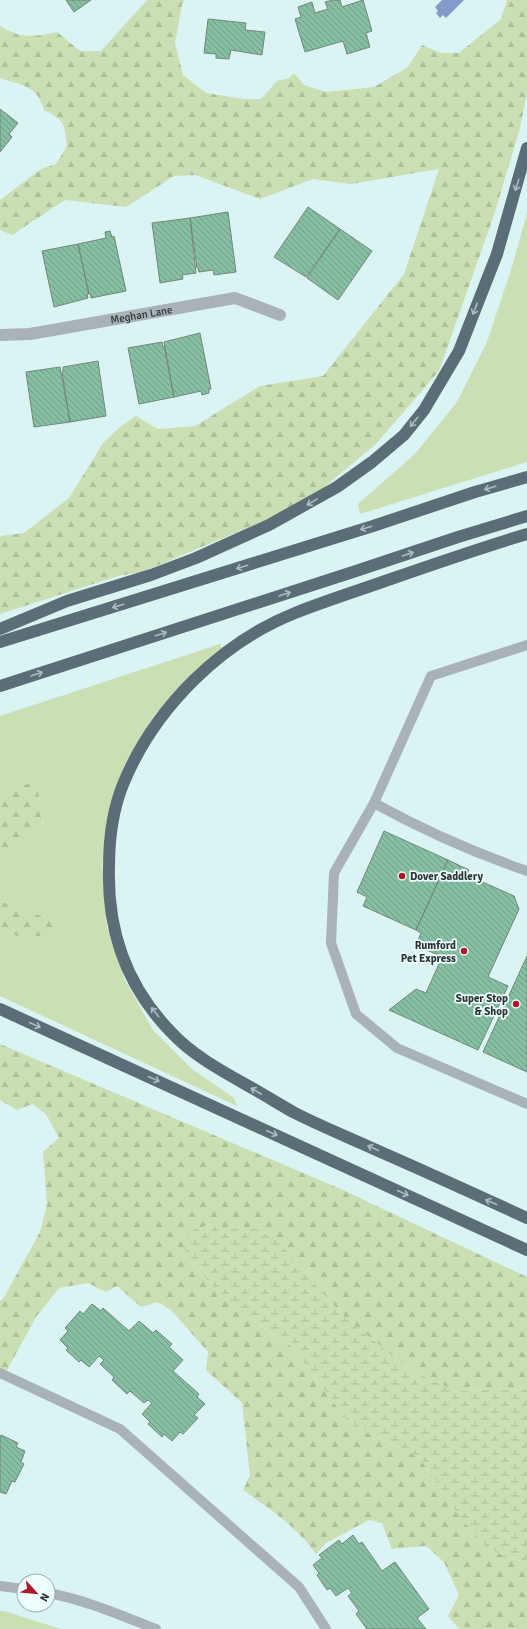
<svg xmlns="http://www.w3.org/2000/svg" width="527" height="1629" viewBox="0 0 527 1629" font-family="Signika,sans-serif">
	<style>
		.grass { fill: #ccdeb3 }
		.forest { fill: url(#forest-firs) }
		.wetland { fill: url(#wetland-marsh) }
		.water { fill: #849ac8 }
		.building { fill: url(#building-back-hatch); stroke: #74867c }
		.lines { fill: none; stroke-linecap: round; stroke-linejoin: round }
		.service { stroke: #a9b2b6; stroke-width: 10 }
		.minor { stroke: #a9b2b6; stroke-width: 12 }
		.motorway { stroke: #5b6d77; stroke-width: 12 }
		.oneway { stroke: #acbdc1 }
		.poi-dot { fill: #ad192a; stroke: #effefe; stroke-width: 1.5 }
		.labels { text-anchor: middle; stroke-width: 3.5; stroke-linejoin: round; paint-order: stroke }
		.street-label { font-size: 11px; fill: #2a3434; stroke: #effefe }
		.poi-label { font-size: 11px; font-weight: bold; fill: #2a3434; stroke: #effefe; text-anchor: end }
	</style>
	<defs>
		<pattern id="forest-firs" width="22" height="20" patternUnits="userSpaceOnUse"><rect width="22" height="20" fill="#ccdeb3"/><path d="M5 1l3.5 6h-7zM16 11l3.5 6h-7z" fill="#afbf9b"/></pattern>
		<pattern id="wetland-marsh" width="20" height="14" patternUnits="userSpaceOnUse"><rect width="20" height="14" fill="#ccdeb3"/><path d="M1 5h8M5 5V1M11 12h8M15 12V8" fill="none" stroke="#afbf9b"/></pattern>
		<pattern id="building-back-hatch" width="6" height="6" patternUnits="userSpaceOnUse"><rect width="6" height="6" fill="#86bfa1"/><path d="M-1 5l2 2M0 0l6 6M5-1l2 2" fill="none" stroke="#6e9c84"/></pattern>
	</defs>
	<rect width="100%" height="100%" fill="#daf4f3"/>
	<!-- grass -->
	<path class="grass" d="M527,213v249l-167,52 -2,-10 57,-50 42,-52 30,-60 25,-75z
		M220,644l3,6 -37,30 -33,37 -29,49 -15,47 -7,52 5,62 18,53 28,50 39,39 42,29 3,8 -237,-110v-67l17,7h37l1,-15 -55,-20v-40l21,-20 22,-14 -6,-46 -37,11v-76z
		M0,1611h4l57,18h-61z"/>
	<!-- forest -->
	<path class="forest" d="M147,0h38l-3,4 -7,39 8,32 23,18 38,6h17l16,-18 12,-3 5,-5 10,12 22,7 48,-5 34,-20 14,-22 19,8h18l42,-34 6,-19h20v93l-7,35 -26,87 -55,156 -63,73 -72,60 -162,68 -24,4 -118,38v-78l24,-3 45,-35 34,-55 17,-16 16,-11 22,13 37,-3 65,-40 63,-10 81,-102 35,-105 -88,15 -38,-5 -53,20 -65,-24 -21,1 -48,31 -61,-7 -53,35 -12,-5v-30l41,-31 15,-5 11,-18c-3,-22 -1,-25 -23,-36 -7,-25 -21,-24 -44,-32v-52c21,13 34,11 57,6l23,19h21z
		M37,781l6,47 -22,13 -21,20v-69z
		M0,901l55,20 -1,15h-37l-17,-7z
		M0,1044l343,146 184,87v112l-71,2 -46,-21 -69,-56 -60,-70 -91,18 43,45 59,40 58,77 70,34 35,53 51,47 21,4v67h-68l-11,-13 11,-21 -15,-33 -18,-16 -34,3 -10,-26 -13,-3 -43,23 -10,11c-19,-27 -47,-46 -73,-64l7,-15 -8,-72 -36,-33 2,-18 -36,-41 -14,-9 -17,5 -24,-21 -11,6 -18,-9 -29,5 -23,29 -29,53 -7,2v-71l3,-2 37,-67 7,-28 -4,-52 16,-14 -13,-24 -14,-10 -15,6 -17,-10z"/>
	<!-- wetland -->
	<path class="wetland" d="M205,1226l52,3 24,15 60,70 69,56 46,21 71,-2v173l-21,-4 -24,-15 -27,-32 -35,-53 -70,-34 -58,-77 -59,-40 -43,-45 -7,-17 9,-15z"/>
	<!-- water -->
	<path class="water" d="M442,0h22l-18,18 -3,-3 -3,3 -4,-5 2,-2 -3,-4z"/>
	<!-- building -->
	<path class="building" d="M66,0h25l-17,12z
		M333,0h7l2,7 21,-7 9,31 -6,2 4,14 -23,7 -4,-13 -38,11 -10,-33 6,-2 -3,-10 14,-5 3,11 13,-4 -3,-7z
		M208,19l38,4 -1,7 20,2 -3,23 -31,-5 -2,9 -13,-1v-4l-12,-1z
		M0,109l18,14 -9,11 3,3 -12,15z
		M308,207l32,22 -34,48 -32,-20z
		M228,212l8,60 -22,3 -1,-5 -14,2 -1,-4h-1l-7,-50z
		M190,218l6,55 -14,2 1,4 -23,4 -8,-60z
		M340,229l32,22 -34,49 -31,-22z
		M110,231l2,6 2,-1 12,55 -35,7 -1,-5 -1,1 -11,-50 28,-6 -1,-6z
		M78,244l11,50h-2l1,4 -34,9 -12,-56z
		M200,333l11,56h-2v4l-7,2 -1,-4 -27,6 -10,-55z
		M162,342l1,5 1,-1 10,51 -35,7 -11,-56z
		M98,361l8,55 -36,6 -8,-50h1v-5z
		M60,367l10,55 -36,5 -8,-55z
		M384,831l64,29 -32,70 -53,-24 4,-9 -10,-5z
		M448,860l21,10 -2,5 47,21 5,13 -31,68 20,9 -30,64 -89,-40 27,-21 10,4 16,-36 -26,-12 5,-12 -5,-3z
		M527,956v116l-44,-20z
		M92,1304l9,7 2,-3 26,23 10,-10 14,12 3,-3 16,14 -3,3 14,13 -10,11 26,23 -2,3 8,7 -11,11 4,3 -15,16 -3,-2 -8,9 -8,-7 -2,3 -14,-13 2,-2 -8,-8 10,-11 -4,-3 -4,3 -14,-12 -3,3 -15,-14 2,-3 -14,-13 4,-4 -5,-4 -10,11 -8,-7 -2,2 -13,-12 2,-2 -8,-8 8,-9 -3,-3 15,-17 3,3z
		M1,1435l17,8 -2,4 9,4 -4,11 3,2 -9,18 -3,-1 -6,13 -6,-2v-54z
		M353,1535l6,9 3,-2 20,29 13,-9 34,47 -12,9 9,11h-59l-11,-15 3,-3 -11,-15 4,-3 -4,-5 -12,8 -6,-8 -3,2 -10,-15 2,-2 -6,-8 9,-7 -3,-3 20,-15 3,4z"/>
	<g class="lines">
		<!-- service -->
		<path class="service" d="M527,645l-96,31 -57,127c49,27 101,50 153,68
			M374,803l-40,70 -3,70 25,71 41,34 130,56
			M0,1373l120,56 179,158 27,42
			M0,1586l24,3
			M48,1593c38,7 72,22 108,36"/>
		<!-- minor -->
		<path class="minor" id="s1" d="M0,335l30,-1 205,-36 45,17"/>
		<!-- motorway -->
		<path class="motorway" d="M527,534c-47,14 -93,30 -139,46 -31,11 -63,21 -93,33 -75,30 -140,95 -171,169 -11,26 -15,57 -15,85 -2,64 17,119 62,165 22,24 53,40 81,56 14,8 27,16 41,24 29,15 60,27 90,41 48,21 96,43 144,65
			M0,629l67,-28 84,-26 45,-17 73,-33 68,-38 35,-25 32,-27 20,-25 35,-59 38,-97 30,-106
			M0,642l373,-116 102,-34 52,-15
			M0,686l356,-115 102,-34 69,-21
			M0,1009l527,241"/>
	</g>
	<!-- one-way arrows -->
	<defs><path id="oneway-shaft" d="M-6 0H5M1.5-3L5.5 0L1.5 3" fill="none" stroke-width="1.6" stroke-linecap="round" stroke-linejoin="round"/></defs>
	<g class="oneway">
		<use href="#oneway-shaft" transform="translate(517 185) rotate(108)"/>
		<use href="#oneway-shaft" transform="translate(475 309) rotate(111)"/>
		<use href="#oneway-shaft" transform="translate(414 422) rotate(129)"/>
		<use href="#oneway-shaft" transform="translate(490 488) rotate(164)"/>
		<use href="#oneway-shaft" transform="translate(312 502) rotate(149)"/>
		<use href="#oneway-shaft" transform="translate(366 528) rotate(163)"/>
		<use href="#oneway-shaft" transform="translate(408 554) rotate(-19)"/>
		<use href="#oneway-shaft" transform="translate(242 567) rotate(163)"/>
		<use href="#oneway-shaft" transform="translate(285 594) rotate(-18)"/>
		<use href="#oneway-shaft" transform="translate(118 606) rotate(163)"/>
		<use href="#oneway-shaft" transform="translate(161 634) rotate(-18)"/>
		<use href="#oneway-shaft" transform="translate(37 674) rotate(-18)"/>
		<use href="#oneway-shaft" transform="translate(155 1012) rotate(-129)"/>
		<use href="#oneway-shaft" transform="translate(35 1025) rotate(25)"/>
		<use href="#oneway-shaft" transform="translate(154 1079) rotate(25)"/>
		<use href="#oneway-shaft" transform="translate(256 1091) rotate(-150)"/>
		<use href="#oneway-shaft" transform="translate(272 1133) rotate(25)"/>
		<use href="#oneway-shaft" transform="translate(373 1148) rotate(-156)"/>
		<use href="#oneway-shaft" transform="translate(403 1193) rotate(25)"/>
		<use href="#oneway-shaft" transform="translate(491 1202) rotate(-156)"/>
	</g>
	<!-- markers -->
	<g class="poi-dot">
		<circle cx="402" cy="876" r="4"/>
		<circle cx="464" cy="951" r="4"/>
		<circle cx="516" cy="1004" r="4"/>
	</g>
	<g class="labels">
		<!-- street labels -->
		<g class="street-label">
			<text dy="4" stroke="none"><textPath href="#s1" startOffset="143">Meghan Lane</textPath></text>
		</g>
		<!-- poi labels -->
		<g class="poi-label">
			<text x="410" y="880" text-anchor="start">Dover Saddlery</text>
			<text x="456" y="949">Rumford<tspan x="456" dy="13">Pet Express</tspan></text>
			<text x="508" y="1002">Super Stop<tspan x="508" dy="13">&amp; Shop</tspan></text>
		</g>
	</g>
	<!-- north arrow -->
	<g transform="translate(36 1593) rotate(117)"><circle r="19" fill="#effefe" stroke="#a0adad"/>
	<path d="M0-3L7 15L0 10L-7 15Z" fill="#ad192a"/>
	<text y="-6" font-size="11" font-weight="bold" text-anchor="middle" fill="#2a3434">N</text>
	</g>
</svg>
